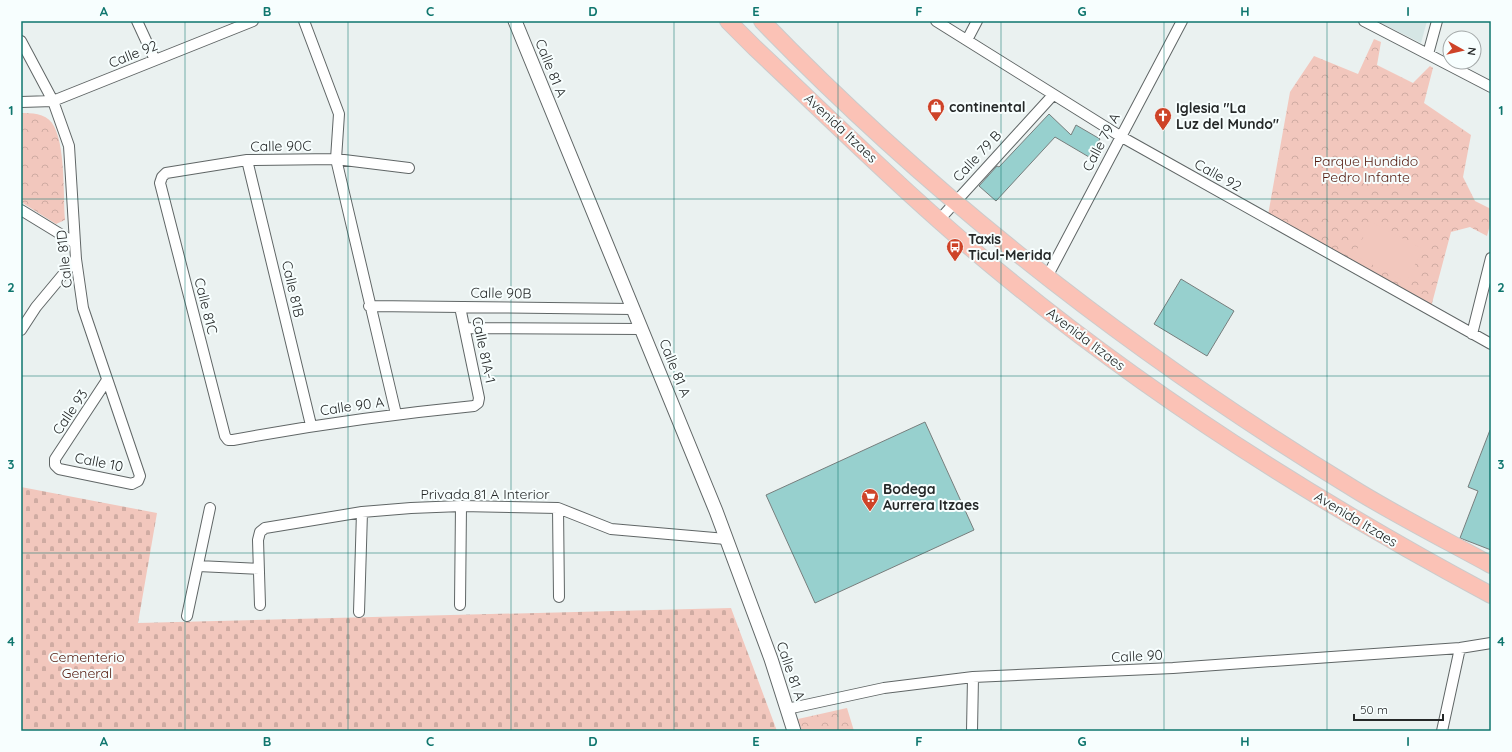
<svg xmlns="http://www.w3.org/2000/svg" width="1512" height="752" viewBox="0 0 1512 752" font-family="Quicksand,sans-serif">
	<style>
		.built { fill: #d6e6e5 }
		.cemetery { fill: url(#cemetery-stones) }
		.park { fill: url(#park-crowns) }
		.pitch { fill: #f2c7bd }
		.building { fill: #97d0ce; stroke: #777e7d }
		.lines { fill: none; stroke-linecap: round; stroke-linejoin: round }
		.minor-casing { stroke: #606666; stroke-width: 12 }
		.tertiary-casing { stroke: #606666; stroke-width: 15 }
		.primary-casing { stroke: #cbcbcb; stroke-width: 18 }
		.minor { stroke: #fff; stroke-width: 10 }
		.tertiary { stroke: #fff; stroke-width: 13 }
		.primary { stroke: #fbc2b6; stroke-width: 16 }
		.grid { fill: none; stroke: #0f766e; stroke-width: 1; stroke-opacity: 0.55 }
		.labels { text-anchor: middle; stroke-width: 4; stroke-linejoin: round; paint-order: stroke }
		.street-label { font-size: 14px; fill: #252828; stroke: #f7fefe }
		.poi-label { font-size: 14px; font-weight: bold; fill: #252828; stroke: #f7fefe; text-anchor: start }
		.park-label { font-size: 14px; fill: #53190d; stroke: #f7fefe }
		.neatline { fill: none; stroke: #0f766e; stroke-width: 1.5 }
		.grid-label { font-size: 13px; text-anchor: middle; font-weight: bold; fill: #0f766e }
	</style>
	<defs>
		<pattern id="cemetery-stones" width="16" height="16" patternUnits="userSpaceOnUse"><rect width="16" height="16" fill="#f2c7bd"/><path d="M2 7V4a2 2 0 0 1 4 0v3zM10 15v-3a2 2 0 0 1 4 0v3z" fill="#cfaba2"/></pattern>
		<pattern id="park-crowns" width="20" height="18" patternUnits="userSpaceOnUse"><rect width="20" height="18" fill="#f2c7bd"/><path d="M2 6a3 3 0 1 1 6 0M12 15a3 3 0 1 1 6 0" fill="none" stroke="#cfaba2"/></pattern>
	</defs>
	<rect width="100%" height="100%" fill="#eaf1f0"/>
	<!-- built -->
	<path class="built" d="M1377,21h50l-6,22z"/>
	<!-- cemetery -->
	<path class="cemetery" d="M21,487l136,26 -19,110 593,-15 46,123h-756z"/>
	<!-- park -->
	<path class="park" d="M1374,39l7,3 -4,23 36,18 17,-17 3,2 -9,35 47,32 -8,42 12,24 16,8v12l-4,15 -17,-9 -19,5 -20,75 -163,-92 22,-123 24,-36 44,18z
		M21,113c10,0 24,0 31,10 14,20 11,72 13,97l-9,4 -35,-22z
		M847,708l7,23h-52l-4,-12z"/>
	<!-- pitch -->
	<path class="pitch" d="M1371,222l52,27 -17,33 -52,-27z"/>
	<!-- building -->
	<path class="building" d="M1049,114l22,21 5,-10 24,14 -11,18 -34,-20 -59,64 -17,-15 18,-20 2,1z
		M1181,279l53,32 -27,45 -53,-32z
		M925,422l49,108 -159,73 -49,-108z
		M1490,430h1v120l-31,-12 18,-47 -10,-4z"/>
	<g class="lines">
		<defs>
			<path id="minor" d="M137,21l18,39
				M304,21l35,93 -3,45 60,255
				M936,21l184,115 371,208
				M1364,21l127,66
				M967,40l10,-19
				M21,41l32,60 16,45 7,113 7,49 57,168 -2,5 -6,3 -73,-15 -4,-4v-6l52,-79
				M1428,54l9,-33
				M21,102l32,-1 200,-80
				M247,160l64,265
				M409,168l-73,-9 -89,1 -81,13 -4,4 -2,6 65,253 3,4h5c80,-15 160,-26 241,-34l4,-3 1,-5 -19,-91
				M21,210l54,33
				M939,220l114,-125
				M1047,277l135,-256
				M369,306l263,3
				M465,328l176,1
				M21,330l15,-23 40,-48
				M1472,334l19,-76
				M558,508l1,89
				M198,566l61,3
				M260,605l-2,-65 2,-8 5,-4 97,-16 49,-4 50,-2 97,2 53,21 115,10
				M460,605l1,-99
				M359,612l3,-100
				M187,616l23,-108
				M787,709l97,-21 89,-11 200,-9 287,-20 31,-5
				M972,731l1,-54
				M1442,731l18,-83"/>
			<path id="tertiary" d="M515,21l201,490 55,148 23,72"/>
			<path id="primary" d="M728,21l27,27c83,78 164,159 253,231 149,122 313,225 483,316
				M762,21c177,183 380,339 597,471 43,26 88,49 132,73"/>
		</defs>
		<!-- minor casing -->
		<use href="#minor" class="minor-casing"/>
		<!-- tertiary casing -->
		<use href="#tertiary" class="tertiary-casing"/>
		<!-- primary casing -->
		<use href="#primary" class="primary-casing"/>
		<!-- minor -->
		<use href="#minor" class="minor"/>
		<!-- tertiary -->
		<use href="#tertiary" class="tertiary"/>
		<!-- primary -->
		<use href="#primary" class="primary"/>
	</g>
	<!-- grid -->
	<path class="grid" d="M185,21v710M348,21v710M511,21v710M674,21v710M838,21v710M1001,21v710M1164,21v710M1327,21v710M21,199h1470M21,376h1470M21,553h1470"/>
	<!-- icons -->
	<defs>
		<symbol id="shop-pin" viewBox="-11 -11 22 30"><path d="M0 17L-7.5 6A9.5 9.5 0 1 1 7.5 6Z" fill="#ce4328" stroke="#f7fefe"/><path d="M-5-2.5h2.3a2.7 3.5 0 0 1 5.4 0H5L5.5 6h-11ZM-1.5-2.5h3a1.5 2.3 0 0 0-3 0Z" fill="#fff"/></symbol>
		<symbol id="church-pin" viewBox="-11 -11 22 30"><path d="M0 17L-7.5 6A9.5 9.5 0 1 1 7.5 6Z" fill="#ce4328" stroke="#f7fefe"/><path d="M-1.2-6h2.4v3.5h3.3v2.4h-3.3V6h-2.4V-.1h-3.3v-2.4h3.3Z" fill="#fff"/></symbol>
		<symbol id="bus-pin" viewBox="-11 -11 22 30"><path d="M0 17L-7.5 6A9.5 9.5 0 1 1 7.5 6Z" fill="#ce4328" stroke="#f7fefe"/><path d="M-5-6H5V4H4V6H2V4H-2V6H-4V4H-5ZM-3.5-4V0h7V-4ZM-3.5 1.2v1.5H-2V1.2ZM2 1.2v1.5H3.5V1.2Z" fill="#fff"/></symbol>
		<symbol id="supermarket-pin" viewBox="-11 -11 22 30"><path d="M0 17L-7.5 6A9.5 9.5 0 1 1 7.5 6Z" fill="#ce4328" stroke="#f7fefe"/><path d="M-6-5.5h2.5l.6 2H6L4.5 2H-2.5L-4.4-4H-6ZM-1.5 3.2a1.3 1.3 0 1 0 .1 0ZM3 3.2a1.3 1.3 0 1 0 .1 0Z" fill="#fff"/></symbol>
	</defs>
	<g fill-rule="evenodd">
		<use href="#shop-pin" x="926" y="97" width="20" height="27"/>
		<use href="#church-pin" x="1153" y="106" width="20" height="27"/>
		<use href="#bus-pin" x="945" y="237" width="20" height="27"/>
		<use href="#supermarket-pin" x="860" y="487" width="20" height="27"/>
	</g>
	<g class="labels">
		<!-- street labels -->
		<g class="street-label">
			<text transform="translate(133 54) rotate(-22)" y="5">Calle 92</text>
			<text transform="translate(551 68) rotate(68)" y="5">Calle 81 A</text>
			<text transform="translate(841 128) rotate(43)" y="5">Avenida Itzaes</text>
			<text transform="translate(1101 142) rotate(-62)" y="5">Calle 79 A</text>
			<text transform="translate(281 146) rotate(-1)" y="5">Calle 90C</text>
			<text transform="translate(977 156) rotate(-47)" y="5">Calle 79 B</text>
			<text transform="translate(1218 175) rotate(29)" y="5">Calle 92</text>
			<text transform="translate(64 259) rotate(-96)" y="5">Calle 81D</text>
			<text transform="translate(293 289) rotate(77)" y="5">Calle 81B</text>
			<text transform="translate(501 293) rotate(1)" y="5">Calle 90B</text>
			<text transform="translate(206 306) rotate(76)" y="5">Calle 81C</text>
			<text transform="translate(1086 339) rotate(37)" y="5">Avenida Itzaes</text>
			<text transform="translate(484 350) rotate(78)" y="5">Calle 81A-1</text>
			<text transform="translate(675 368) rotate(68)" y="5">Calle 81 A</text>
			<text transform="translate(352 406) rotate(-8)" y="5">Calle 90 A</text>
			<text transform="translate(70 412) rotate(-56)" y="5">Calle 93</text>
			<text transform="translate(99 462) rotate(11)" y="5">Calle 10</text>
			<text x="485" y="499">Privada 81 A Interior</text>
			<text transform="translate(1356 519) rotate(31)" y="5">Avenida Itzaes</text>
			<text transform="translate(1137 656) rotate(-3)" y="5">Calle 90</text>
			<text transform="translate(791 671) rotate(71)" y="5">Calle 81 A</text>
		</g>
		<!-- poi labels -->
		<g class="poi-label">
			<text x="949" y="112">continental</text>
			<text x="1176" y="113">Iglesia "La<tspan x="1176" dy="16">Luz del Mundo"</tspan></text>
			<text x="968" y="244">Taxis<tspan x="968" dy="16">Ticul-Merida</tspan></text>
			<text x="883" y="494">Bodega<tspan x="883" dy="16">Aurrera Itzaes</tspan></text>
		</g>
		<!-- park labels -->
		<g class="park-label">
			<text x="1366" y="166">Parque Hundido<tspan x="1366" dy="16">Pedro Infante</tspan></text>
			<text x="87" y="662">Cementerio<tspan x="87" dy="16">General</tspan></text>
		</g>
	</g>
	<!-- border -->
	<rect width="1512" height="752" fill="none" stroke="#f7fefe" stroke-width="44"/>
	<!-- north arrow -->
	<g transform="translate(1462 50) rotate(98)"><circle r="19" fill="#f7fefe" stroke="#a3a8a8"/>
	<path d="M0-3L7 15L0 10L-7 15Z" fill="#ce4328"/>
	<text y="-6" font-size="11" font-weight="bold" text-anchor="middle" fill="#252828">N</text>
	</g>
	<!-- scale -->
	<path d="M1354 714v6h89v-6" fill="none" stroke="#252828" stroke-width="2"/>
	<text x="1360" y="714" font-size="12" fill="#252828" stroke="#f7fefe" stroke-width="3" paint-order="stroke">50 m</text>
	<rect x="22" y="22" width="1468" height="708" class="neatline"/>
	<g class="grid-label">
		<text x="104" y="16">A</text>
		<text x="267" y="16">B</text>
		<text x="430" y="16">C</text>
		<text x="593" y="16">D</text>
		<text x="756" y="16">E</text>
		<text x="919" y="16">F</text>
		<text x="1082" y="16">G</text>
		<text x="1245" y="16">H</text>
		<text x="1408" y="16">I</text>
		<text x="11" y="115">1</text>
		<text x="1501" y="115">1</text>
		<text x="11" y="292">2</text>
		<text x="1501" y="292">2</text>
		<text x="11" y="469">3</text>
		<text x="1501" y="469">3</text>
		<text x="11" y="646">4</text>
		<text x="1501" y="646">4</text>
		<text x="104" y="746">A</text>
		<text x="267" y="746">B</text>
		<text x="430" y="746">C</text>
		<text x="593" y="746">D</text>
		<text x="756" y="746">E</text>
		<text x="919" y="746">F</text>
		<text x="1082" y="746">G</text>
		<text x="1245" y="746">H</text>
		<text x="1408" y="746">I</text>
	</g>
</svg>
